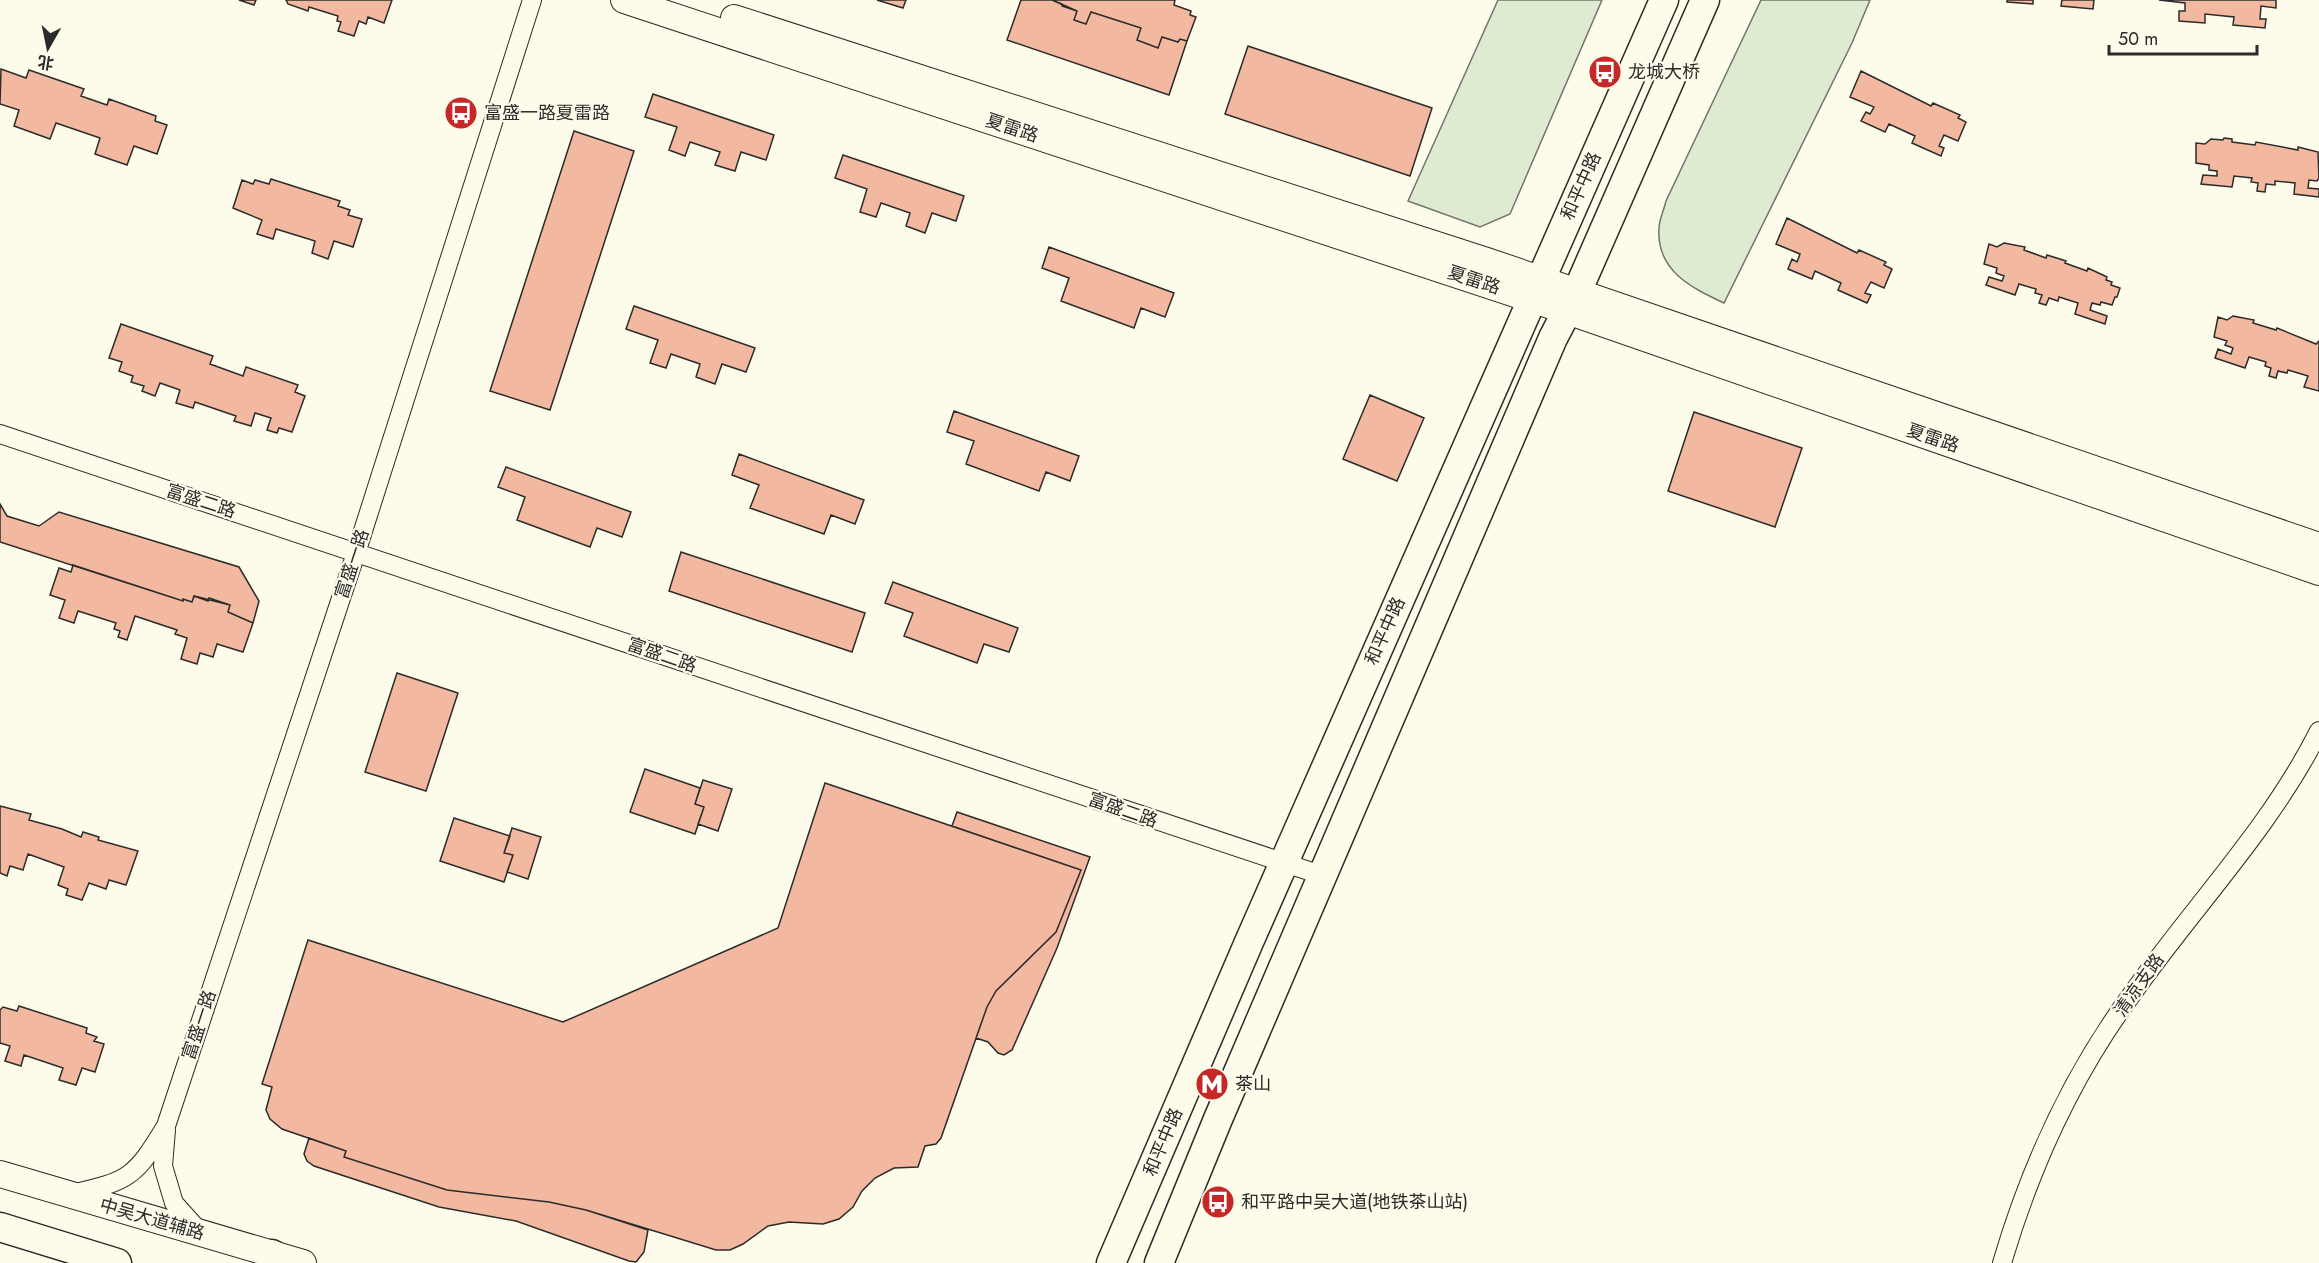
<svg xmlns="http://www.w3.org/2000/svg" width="2319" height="1263" viewBox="0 0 2319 1263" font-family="Jost,'Noto Sans SC',sans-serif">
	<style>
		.green { fill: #deebd1; stroke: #74746e; stroke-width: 1.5 }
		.building { fill: #f2b8a0; stroke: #2b2b2b; stroke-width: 1.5 }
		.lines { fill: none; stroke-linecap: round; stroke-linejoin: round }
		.street-casing { stroke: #2b2b2b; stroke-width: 20 }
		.secondary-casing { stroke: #2b2b2b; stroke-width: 28 }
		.primary-casing { stroke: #2b2b2b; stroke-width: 31 }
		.street { stroke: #fdfbea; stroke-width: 18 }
		.secondary { stroke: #fdfbea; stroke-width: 26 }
		.primary { stroke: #fdfbea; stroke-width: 28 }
		.labels { text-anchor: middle; stroke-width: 4.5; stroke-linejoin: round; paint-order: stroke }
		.poi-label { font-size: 18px; fill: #2b2b2b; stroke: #fdfbea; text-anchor: start }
		.street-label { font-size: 18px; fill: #2b2b2b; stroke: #fdfbea }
	</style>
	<rect width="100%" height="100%" fill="#fdfbea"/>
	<!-- green -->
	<path class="green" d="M1498,0h104l-92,214 -30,13 -72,-26z
		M1761,0h109l-18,43 -128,260c-32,-15 -68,-32 -65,-75 0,-8 5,-18 7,-27z"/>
	<!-- building -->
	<path class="building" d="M239,0h17l-2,5z
		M286,0h106l-8,23 -16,-6 -2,7 -7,-3 -5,15 -16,-5 3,-9 -4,-1 1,-5 -29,-9 -1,4 -20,-7z
		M877,0h29l-3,8z
		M1021,0h31l10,4v2l15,5 -3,9 12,4 5,-12 50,16 -4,12 21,8 4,-11 16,5 2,-3 7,2 -18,54 -162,-55z
		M1052,0h123l-1,5 17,6 -1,4 6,2 -9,24 -7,-2 -2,3 -16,-5 -4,11 -21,-8 4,-12 -50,-16 -5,12 -12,-4 3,-9z
		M2007,0h26v4l-26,-2z
		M2062,0h32l-1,9 -32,-3z
		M2159,0h117v8l-15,-2 -1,13h6l-1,9 -32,-3 1,-8 -29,-3v9l-26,-2v-10h6v-8z
		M1248,46l184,62 -22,68 -185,-62z
		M1,69l25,9 3,-8 55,19 -3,7 26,9 2,-6 47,17 -1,5 12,4 -10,29 -23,-8 -7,19 -32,-11 5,-16 -44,-15 -6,16 -36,-13 5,-16 -19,-6z
		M1861,71l70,35 2,-3 27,12 -2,3 8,4 -8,19 -14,-6 -5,11 5,2 -3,8 -29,-13 3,-7 -26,-12 -4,8 -24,-11 5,-9 4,2 4,-7 -24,-10z
		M653,94l121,41 -8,25 -25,-8 -6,19 -20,-6 5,-13 -30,-10 -5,14 -16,-6 8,-23 -32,-10z
		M574,131l60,20 -84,259 -60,-19z
		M2224,138l8,1v3l23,3 1,-3 42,8v-3l20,5 1,26 -2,3 -8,-1 -1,8 11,1v8l-25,-3 1,-11 -20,-2v4l-9,-1 -1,8 -8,-1 1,-8 -7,-1 1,-4 -18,-2 -2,11 -31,-3 2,-9 14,1v-5l-8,-1v-5l-13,-2v-20l9,1 6,-5 12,1z
		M843,155l121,41 -8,25 -24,-8 -7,20 -19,-7 4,-13 -29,-10 -5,14 -16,-5 7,-23 -32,-11z
		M271,179l69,22 -2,5 12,4 -2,5 14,4 -9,28 -19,-6 -6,18 -16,-6 3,-12 -39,-12 -3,10 -16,-5 5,-14 -29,-12 9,-28 11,4 2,-4 14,4z
		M1787,218l70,35 2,-3 27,12 -2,3 8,4 -8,19 -13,-6 -6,11 6,2 -4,8 -29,-13 3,-7 -26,-12 -3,8 -24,-10 4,-10 5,3 3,-8 -24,-10z
		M2004,243l21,4 -1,3 22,8 1,-3 19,6 -1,2 22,8 1,-3 19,9 -1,3 6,2 -1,3 9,3 -3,9h-2l-3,8 -11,-3 -1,3 -8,-2 -2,7 17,6 -2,8 -30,-10 3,-11 -19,-6 -1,4 -9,-3 -3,7 -7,-2 3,-8 -7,-2 1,-4 -17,-5 -4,11 -29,-10 3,-8 13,4 2,-5 -8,-3 1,-5 -13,-4 5,-20 8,3z
		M1049,247l125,46 -9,24 -24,-9 -7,20 -73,-27 8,-23 -27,-10z
		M634,306l121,42 -9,24 -24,-8 -7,20 -19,-7 4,-13 -29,-10 -5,14 -16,-5 8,-23 -32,-11z
		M2233,316l21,4 -1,3 23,7 1,-2 39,16 3,-3v50l-15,-4 4,-11 -20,-6 -1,3 -9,-2 -2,7 -7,-2 2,-8 -6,-2 1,-4 -17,-5 -4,11 -30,-10 3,-9 13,5 2,-6 -8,-3 2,-4 -13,-4 4,-20 9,3z
		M121,324l92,32 -3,8 33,12 3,-9 52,18 -3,7 10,4 -13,36 -13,-4 -2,5 -10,-3 4,-12 -16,-5 -4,13 -17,-5 2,-5 -41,-14 -2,6 -17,-5 4,-13 -20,-7 -5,13 -13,-5 2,-5 -13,-4 2,-6 -14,-5 3,-9 -13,-4z
		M1370,395l54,23 -27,63 -54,-22z
		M954,411l125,45 -9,25 -24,-9 -7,19 -73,-27 8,-23 -27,-9z
		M1694,412l108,36 -27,79 -107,-36z
		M739,454l125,46 -9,24 -24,-9 -7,19 -74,-26 9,-23 -27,-10z
		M506,467l125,45 -9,25 -25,-9 -7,19 -73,-27 8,-23 -27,-10z
		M0,504l7,12 32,10 20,-14 180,55 20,34 -6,22 -25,-11 2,-7 -21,-7 -1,3 -14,-5 -2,6 -9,-3v2l-183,-59z
		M681,552l184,61 -13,39 -183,-61z
		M73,565l110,36v-2l9,3 2,-6 36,9 -2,7 25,11 -10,29 -26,-8 -4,13 -13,-4 -3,11 -16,-5 6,-21 -12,-4 2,-4 -42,-14 -8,24 -9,-3 2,-6 -6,-2 2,-6 -38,-12 -4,12 -15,-5 6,-18 -15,-5 9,-27 12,4z
		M893,582l125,46 -9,24 -25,-8 -7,19 -73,-27 9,-23 -28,-10z
		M397,673l61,20 -32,98 -61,-19z
		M645,769l55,19 -5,16 9,3 -9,27 -65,-22z
		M703,780l29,9 -14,42 -20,-7 6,-17 -9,-3z
		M825,783l256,87 -25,62 -60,59 -9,16 -46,131 -5,6 -11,2 -7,21 -24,1 -19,10 -13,13 -9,16 -14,12 -16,5 -34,-2 -21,4 -25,18 -13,6h-14l-130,-40 -37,-8 -102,-12 -103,-33 2,-6 -64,-22 -12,-10 -4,-9 6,-23 -10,-3 46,-144 255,82 215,-94z
		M0,806l31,8 -2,6 33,9 19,8 2,-5 16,5 -1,3 40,11 -12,34 -17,-5 -3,9 -17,-6 -7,17 -16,-5 2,-6 -10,-4 6,-18 -36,-13 -5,16 -13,-4 -3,10 -7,-3z
		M957,812l133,45 -33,91 -45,102 -8,5 -6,-2 -10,-11 -12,-4 11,-31 9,-16 60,-59 25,-62 -129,-44z
		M454,818l56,18 -6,17 9,2 -9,27 -64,-21z
		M512,828l29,9 -13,42 -21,-7 6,-17 -9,-2z
		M19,1006l68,22 -1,5 11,4 -3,4 10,3 -9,28 -13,-4 -6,17 -17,-5 4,-12 -39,-13 -3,11 -16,-5 5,-15 -10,-3v-33l3,-3 14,4z
		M309,1138l37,13 -2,6 103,33 102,12 37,8 62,20 -4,22 -8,10 -7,-1 -113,-40 -77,-14 -125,-41 -7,-5 -3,-7z"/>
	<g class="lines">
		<defs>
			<path id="street" d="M0,434l1324,442
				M166,1130l-3,36 11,37 26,29
				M71,1194c59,-13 64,-17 95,-68l190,-573 176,-553
				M2002,1263c28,-95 71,-189 130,-269 62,-88 139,-167 187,-263"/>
			<path id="secondary" d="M624,0l943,311 752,261
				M734,18l753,243 832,285
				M0,1174l303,89"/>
			<path id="primary" d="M0,1227l117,36
				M272,1254l13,9
				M1111,1263l138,-321 415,-942
				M1159,1263l59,-144 335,-781 24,-46 128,-292"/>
		</defs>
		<!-- street casing -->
		<use href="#street" class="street-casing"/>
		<!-- secondary casing -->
		<use href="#secondary" class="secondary-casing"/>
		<!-- primary casing -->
		<use href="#primary" class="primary-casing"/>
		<!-- street -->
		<use href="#street" class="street"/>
		<!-- secondary -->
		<use href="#secondary" class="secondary"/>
		<!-- primary -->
		<use href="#primary" class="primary"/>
	</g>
	<!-- icons -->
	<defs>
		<symbol id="bus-disc" viewBox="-11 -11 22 22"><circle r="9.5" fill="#c62828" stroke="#fdfbea"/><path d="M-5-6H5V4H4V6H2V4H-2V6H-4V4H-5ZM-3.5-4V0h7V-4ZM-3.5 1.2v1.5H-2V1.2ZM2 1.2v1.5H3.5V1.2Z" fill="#fff"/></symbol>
		<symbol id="metro-disc" viewBox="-11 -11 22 22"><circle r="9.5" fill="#c62828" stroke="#fdfbea"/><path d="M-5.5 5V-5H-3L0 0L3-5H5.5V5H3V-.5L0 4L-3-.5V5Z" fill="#fff"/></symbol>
	</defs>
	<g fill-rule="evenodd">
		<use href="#bus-disc" x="1586" y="53" width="38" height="38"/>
		<use href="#bus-disc" x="442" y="94" width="38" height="38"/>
		<use href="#metro-disc" x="1193" y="1065" width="38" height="38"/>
		<use href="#bus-disc" x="1199" y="1183" width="38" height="38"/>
	</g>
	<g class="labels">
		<!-- poi labels -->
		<g class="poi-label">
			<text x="1628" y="78">龙城大桥</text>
			<text x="484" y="119">富盛一路夏雷路</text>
			<text x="1235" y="1090">茶山</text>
			<text x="1241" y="1208">和平路中吴大道(地铁茶山站)</text>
		</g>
		<!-- street labels -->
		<g class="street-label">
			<text transform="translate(1012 128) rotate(18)" y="6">夏雷路</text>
			<text transform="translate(1581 186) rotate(-66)" y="6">和平中路</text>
			<text transform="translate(1474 280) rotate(18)" y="6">夏雷路</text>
			<text transform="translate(1933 438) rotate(19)" y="6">夏雷路</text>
			<text transform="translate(201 501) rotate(18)" y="6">富盛二路</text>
			<text transform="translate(352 564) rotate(-72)" y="6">富盛一路</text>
			<text transform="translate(1385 631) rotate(-66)" y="6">和平中路</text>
			<text transform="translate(662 655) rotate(19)" y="6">富盛二路</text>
			<text transform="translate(1123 810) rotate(19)" y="6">富盛二路</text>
			<text transform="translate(2139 985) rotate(-55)" y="6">清凉支路</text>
			<text transform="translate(199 1025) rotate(-72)" y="6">富盛一路</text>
			<text transform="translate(1163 1142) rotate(-67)" y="6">和平中路</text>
			<text transform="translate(152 1219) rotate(16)" y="6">中吴大道辅路</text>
		</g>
	</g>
	<!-- north arrow -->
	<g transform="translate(48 48) rotate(189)" stroke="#fdfbea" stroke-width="4.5" paint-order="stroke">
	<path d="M0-4.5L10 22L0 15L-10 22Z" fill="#2b2b2b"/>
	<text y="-9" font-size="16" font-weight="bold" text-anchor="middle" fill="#2b2b2b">北</text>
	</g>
	<!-- scale -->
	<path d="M2109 45v9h148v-9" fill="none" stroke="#2b2b2b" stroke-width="3"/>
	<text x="2118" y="45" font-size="18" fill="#2b2b2b" stroke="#fdfbea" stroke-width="4.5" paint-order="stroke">50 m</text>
</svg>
